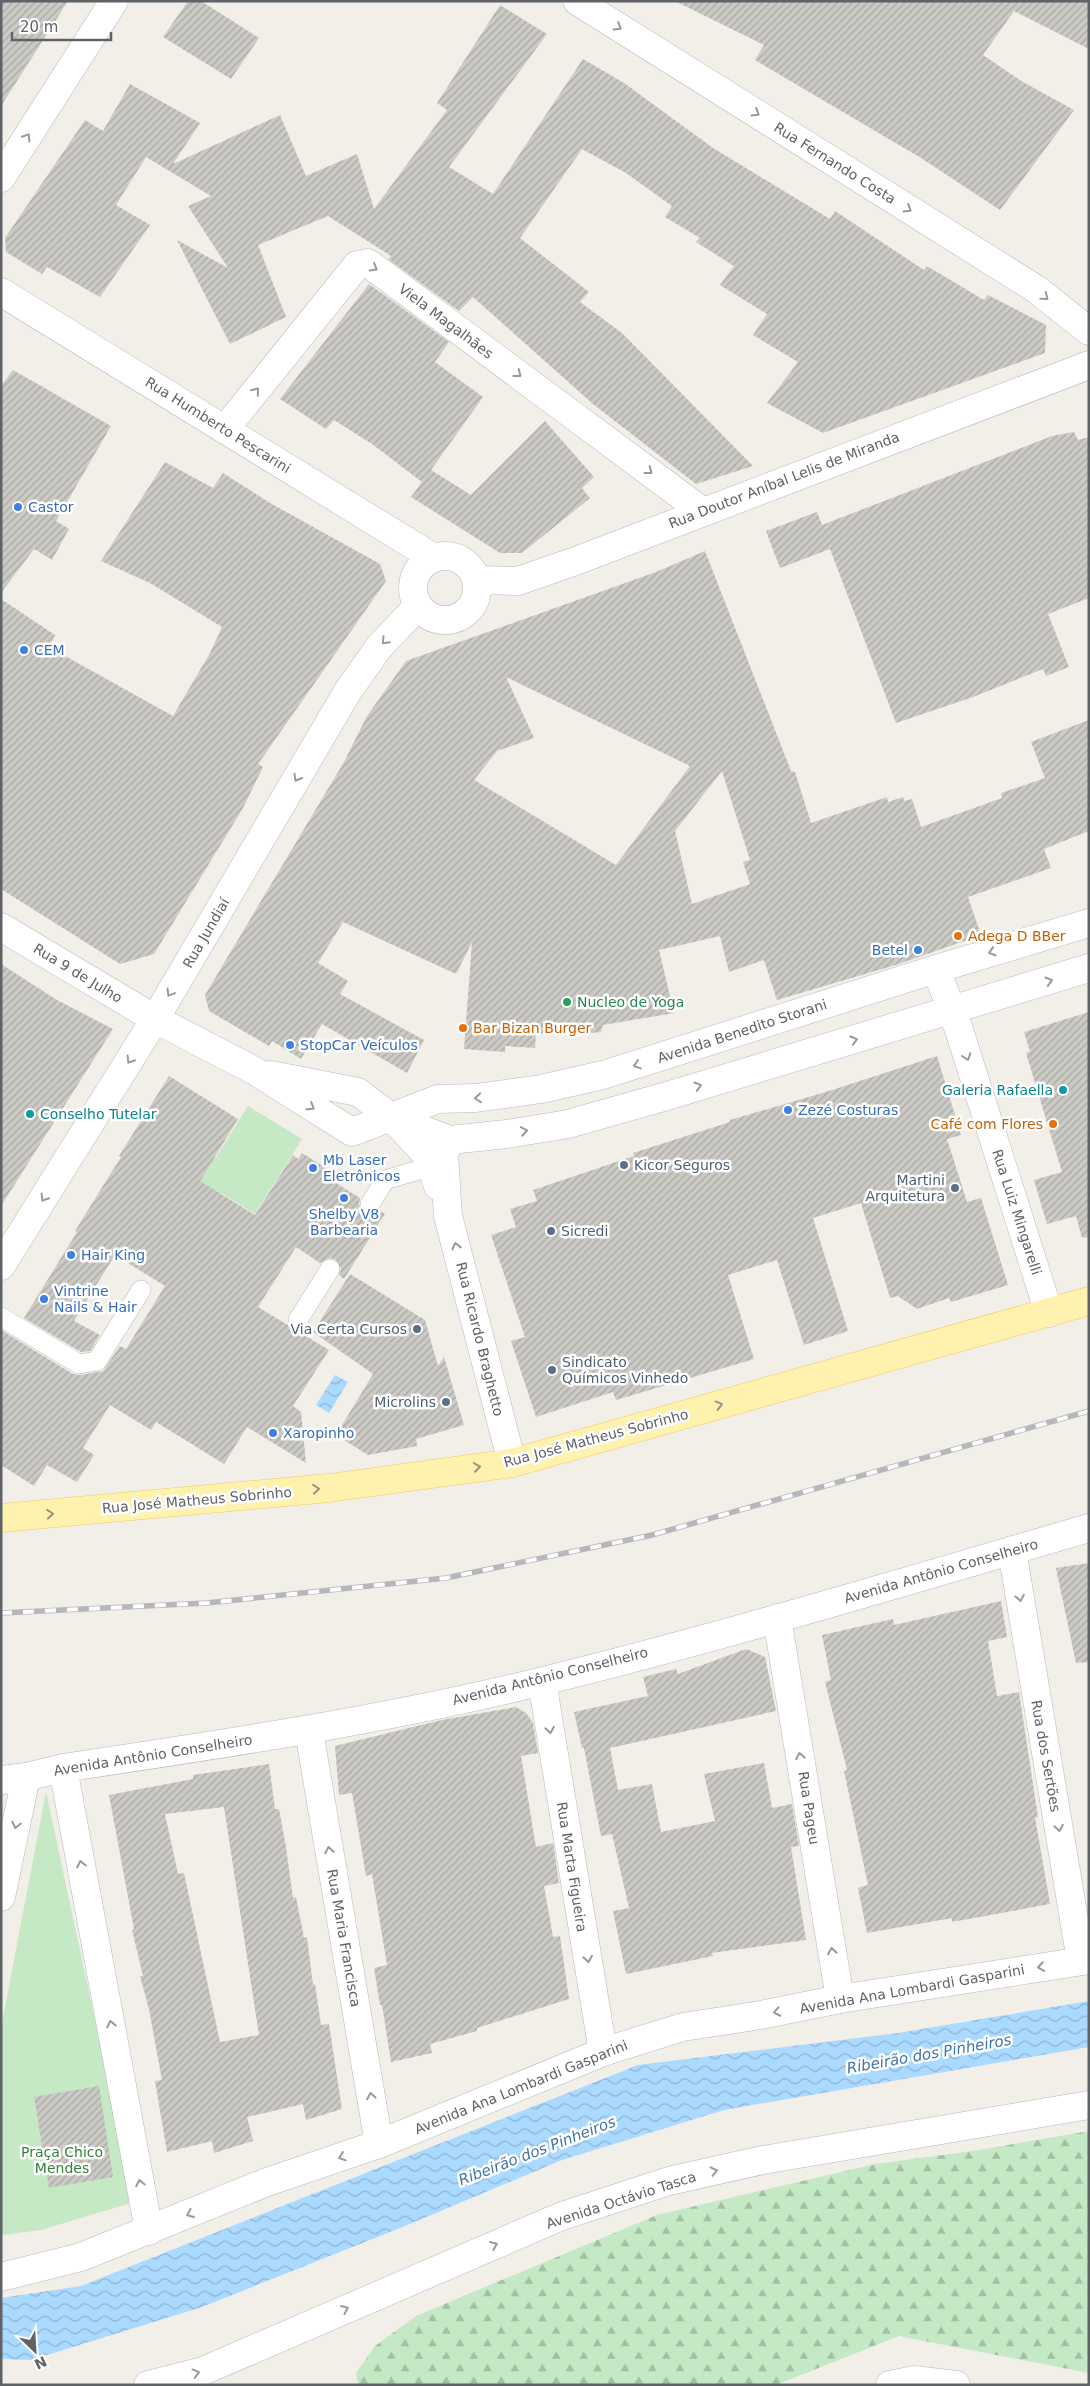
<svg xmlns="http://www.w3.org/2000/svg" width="1090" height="2386" viewBox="0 0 1090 2386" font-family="'DejaVu Sans',sans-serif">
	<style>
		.forest { fill: url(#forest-firs) }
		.green { fill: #c5e8c5 }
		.water { fill: url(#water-waves) }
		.building { fill: url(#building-hatch); fill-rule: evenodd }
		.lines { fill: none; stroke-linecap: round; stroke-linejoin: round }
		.service-casing { stroke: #b5b8bc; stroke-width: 20 }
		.minor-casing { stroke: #b5b8bc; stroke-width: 29 }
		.tertiary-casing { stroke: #b5b8bc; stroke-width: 29 }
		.secondary-casing { stroke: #b6babf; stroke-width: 29 }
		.primary-casing { stroke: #f2c960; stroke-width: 29 }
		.service { stroke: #fff; stroke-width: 19 }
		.minor { stroke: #fff; stroke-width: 28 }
		.tertiary { stroke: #fff; stroke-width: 28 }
		.secondary { stroke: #fff; stroke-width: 28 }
		.primary { stroke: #fff2af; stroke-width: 28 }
		.rail-casing { stroke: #b6b7b8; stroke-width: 5.5 }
		.rail { stroke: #fff; stroke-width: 4; stroke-dasharray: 11; stroke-linecap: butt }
		.oneway { stroke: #979a9d }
		.oneway2 { stroke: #979581 }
		.shop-dot { fill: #3f7fe0; stroke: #fff; stroke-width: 2 }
		.food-dot { fill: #e8710a; stroke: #fff; stroke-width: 2 }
		.leisure-dot { fill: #2e9e5b; stroke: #fff; stroke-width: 2 }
		.culture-dot { fill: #0f9aa8; stroke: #fff; stroke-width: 2 }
		.service-dot { fill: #5c6f8a; stroke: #fff; stroke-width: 2 }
		.labels { text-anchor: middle; stroke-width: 5; stroke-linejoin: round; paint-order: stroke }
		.street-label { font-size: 14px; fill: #5f6368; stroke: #fff }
		.shop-label { font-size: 14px; fill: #366cbe; stroke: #fff; text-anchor: start }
		.food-label { font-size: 14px; fill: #c56008; stroke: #fff; text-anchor: start }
		.leisure-label { font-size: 14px; fill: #27864d; stroke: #fff; text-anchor: start }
		.culture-label { font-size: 14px; fill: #0d838f; stroke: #fff; text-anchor: end }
		.service-label { font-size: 14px; fill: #4e5e75; stroke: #fff; text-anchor: start }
		.park-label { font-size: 14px; fill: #348238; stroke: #fff }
		.water-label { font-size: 15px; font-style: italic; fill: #4174aa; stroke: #fff }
	</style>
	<defs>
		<pattern id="forest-firs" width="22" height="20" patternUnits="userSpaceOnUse" patternTransform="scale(1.25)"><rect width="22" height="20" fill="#c5e8c5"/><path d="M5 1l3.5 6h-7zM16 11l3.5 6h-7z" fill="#a3c0a4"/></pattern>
		<pattern id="water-waves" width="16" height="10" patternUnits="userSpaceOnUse" patternTransform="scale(1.25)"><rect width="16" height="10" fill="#aadaff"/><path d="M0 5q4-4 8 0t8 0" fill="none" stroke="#8eb4d2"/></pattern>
		<pattern id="building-hatch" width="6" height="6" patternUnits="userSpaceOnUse" patternTransform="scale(1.25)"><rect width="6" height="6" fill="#cccac5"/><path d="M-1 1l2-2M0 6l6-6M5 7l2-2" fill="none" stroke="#a9a8a4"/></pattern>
	</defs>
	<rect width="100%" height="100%" fill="#f1efe8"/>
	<!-- forest -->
	<path class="forest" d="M1089,2131v242l-190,-37 -123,49h-418l-2,-12 19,-27 41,-30 241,-101 218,-51 98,-13z"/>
	<!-- green -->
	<path class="green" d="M248,1106l54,33 -47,75 -34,-21 -11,19 -29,-19 26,-41 9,5z
		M46,1792l88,410 -93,28 -40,5v-207z"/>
	<!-- water -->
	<path class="water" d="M335,1375l13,7 -19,31 -13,-8z
		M1089,2001v46l-365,63 -162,50 -162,68 -198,79 -171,53 -30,-1v-61l80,-12 557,-221 260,-32z"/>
	<!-- building -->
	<path class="building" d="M1,1h67l-67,105z
		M188,1h13l58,37 -28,41 -68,-42z
		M675,1h414v48l-75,-38 -31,44 40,27 51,28 -74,100 -79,-52 -166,-98 9,-15z
		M500,5l47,29 -98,133 44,27 90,-135 41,24 89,65 117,71 5,-8 89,59 3,-4 57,34 4,-5 58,30 -1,28 -222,80 -56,-30 31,-41 -45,-27 14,-21 -47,-29 14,-19 -38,-24 4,-4 -35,-21 7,-11 -46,-33 -44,-24 -62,89 69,54 -9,10 42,31 131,133 -57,18 -103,-80 -120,-107 -14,14 -71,-52 3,-3 -63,-40 -70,29 28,72 -56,27 -53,-104 51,28 -40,-62 23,-10 -65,-39 -30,48 34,20 -50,72 -53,-30 -5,7 -36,-22 -1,-14 80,-118 18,11 27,-47 70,39 -27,41 107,-49 26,61 51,-22 17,55 73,-99 -10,-7z
		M369,284l80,58 -14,20 48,35 -52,73 40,25 74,-74 49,56 -12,11 8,10 -68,55h-22l-89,-56 11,-15 -50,-38 -38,-24 -8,9 -46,-30z
		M13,370l98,56 -55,95 13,8 -17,31 -18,-11 -33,44v-207z
		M1074,432l4,8 11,-3v161l-41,16 21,53 -23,9 -3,-7 -70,28 -77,26 -66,-174 -50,19 -14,-37 51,-19 5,13 230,-89z
		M165,462l48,26 10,-15 47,30 110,61 6,17 -128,183 5,3 -20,41 -89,146 -34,10 -119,-75v-290l54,36 -6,12 124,69 37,-63 12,-26 -72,-44 -49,-22z
		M705,551l86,220 4,1 16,51 76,-26 1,5 15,-5 1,4 8,-2 9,28 81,-29 -1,-5 44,-15 -14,-36 58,-22v111l-45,18 7,19 -83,29 13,38 -82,29 -122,36 -13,-40 -35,12 -9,-36 -61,14 15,63 -71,12 -2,7 -19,2 -4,-5 -42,5 -1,14 -30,-2v6l-41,-3 8,-107 -16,32 -113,-52 -25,41 30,18 -8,13 84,46 -17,33 -85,-49 -21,35 -29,-18 -3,5 -60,-35 -4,-16 139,-233 23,-46 39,-55 250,-89zM506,677l184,89 -74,99 -142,-85 23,-29 37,-13zM722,771l28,89 -7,2 7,22 -58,20 -17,-73z
		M1,964l56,36 56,29 -112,177z
		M1089,1012v225l-7,1 -6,-22 -29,8 -13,-44 28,-8 -36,-119 4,-2 -6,-19z
		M937,1056l24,79 -14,4 20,63 14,-4 27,87 -57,17 -2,-4 -32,11 -19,-13 -8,2 -29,-95 -48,15 35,113 -44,14 -27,-85 -49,15 26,84 -138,41 -3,-8 -77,25 -25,-76 14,-4 -34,-102 25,-8 -6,-18 27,-8 -4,-11 101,-34 -1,-3 97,-31v-2l99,-29z
		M169,1076l69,43 -38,62 55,34 38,-60 5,4 4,-6 38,24 -4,6 24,15 -1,6 5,9 6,2 9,-5 6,4 -41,65 -5,-4 2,-6 -5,-9 -6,-2 -10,5 -24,-16 -38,60 71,43 -36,56 8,6 5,51 -59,-36 -23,37 -68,-42 -5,8 -41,-25 -27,43 11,7 -17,27 -30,-17 -13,21 -33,-21v-135l72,44 7,1 23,-4 17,-25 6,3 39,-63 -50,-31 -41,66 26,14 -10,16 -9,1 -57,-34 53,-86 -2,-1 46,-74 -2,-1z
		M350,1274l75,46 13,46 6,-9 20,68 -48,14 1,7 -49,9 -32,-20 37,-61 -60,-42z
		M1089,1563v99l-13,1 -20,-95z
		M1001,1601l6,36 -19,4 9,55 22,-4 19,125h-3l15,87 -98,18v-4l-85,15 -9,-45 10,-3 -24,-114 3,-1 -22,-88 6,-2 -9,-45 71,-16 1,6z
		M746,1649l19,8 11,54 -166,37 8,42 34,-6 9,48 54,-11 -11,-47 60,-11 8,45 20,-4 7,42 -8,1 15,93 -94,13 1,3 -87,18 -13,-63 16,-3 -17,-74 -11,2 -17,-88h-2l-8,-36 74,-16 -5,-19 33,-8 2,5z
		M516,1707l10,6 7,10 5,30 -17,3 15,91 17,-4 6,40 -15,3 9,51 7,-1 9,63 -92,29v3l-47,13 2,9 -41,9 -9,-57h-2l-6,-37 13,-3 -15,-91 -6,2 -14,-83 -13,2 -4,-49 107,-26z
		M269,1764l6,45h4l7,38 7,51 3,-1 8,41 3,-1 6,48 2,-1 6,41 8,-1 13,85 -36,11 -3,-16 -56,13 6,24 -39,12 -2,-12 -45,11 -12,-71 7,-1 -13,-71 -9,-33h3l-11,-46 2,-1 -25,-134 84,-16v-4zM224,1807l35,228 -39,7 -36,-169 -6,1 -13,-60z
		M99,2086l14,91 -64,11 -15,-91z"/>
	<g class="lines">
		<defs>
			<path id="service" d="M370,1204l15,-24 47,-14
				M1,1317l78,47 18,-3 44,-71
				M298,1320l32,-51"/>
			<path id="minor" d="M577,1l459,288 53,42
				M1,178l113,-177
				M225,429l132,-164 11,-2 334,248
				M413 588a32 32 0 1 1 64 0a32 32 0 1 1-64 0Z
				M476,580l42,1 55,-19 516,-197
				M936,969l23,61 90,283
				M155,1019l193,-328 31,-44 39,-41
				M392,1118l36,38 10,30
				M450,1140l-6,14 4,62 64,247
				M1012,1550l69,411
				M777,1618l63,381
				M542,1681l61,371
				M309,1731l70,413
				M63,1768l86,463
				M1,1780l25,-3 37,-9c161,-24 322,-48 480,-87 183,-45 364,-100 546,-153
				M1,1897l25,-120
				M890,2385l24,-5 42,5"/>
			<path id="tertiary" d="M1,292l433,266
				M1,927l154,92
				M1,2277l80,-20 186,-75 112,-38 224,-92 80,-25 78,-12 79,-16 249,-39
				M148,2385l55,-14 359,-155 107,-35 94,-21 326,-55"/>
			<path id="secondary" d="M271,1075l87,17 34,26 58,22 57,-6 61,-10 99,-28 422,-128
				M1,1266l154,-247 100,52 97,61 86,-33 38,-1 65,-9 62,-14 333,-106 153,-46"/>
			<path id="primary" d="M1,1518l328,-30 183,-25 577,-162"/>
		</defs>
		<!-- service casing -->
		<use href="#service" class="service-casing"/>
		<!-- minor casing -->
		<use href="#minor" class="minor-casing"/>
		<!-- tertiary casing -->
		<use href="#tertiary" class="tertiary-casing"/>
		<!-- secondary casing -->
		<use href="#secondary" class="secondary-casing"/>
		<!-- primary casing -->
		<use href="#primary" class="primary-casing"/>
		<!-- service -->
		<use href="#service" class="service"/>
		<!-- minor -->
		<use href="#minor" class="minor"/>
		<!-- tertiary -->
		<use href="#tertiary" class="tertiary"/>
		<!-- secondary -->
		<use href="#secondary" class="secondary"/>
		<!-- primary -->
		<use href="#primary" class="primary"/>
		<defs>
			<path id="rail" d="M1,1613l206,-10 239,-25 206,-43 437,-124"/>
		</defs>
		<!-- rail casing -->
		<use href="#rail" class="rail-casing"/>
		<!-- rail -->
		<use href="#rail" class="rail"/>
	</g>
	<!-- one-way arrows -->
	<defs><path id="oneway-chevron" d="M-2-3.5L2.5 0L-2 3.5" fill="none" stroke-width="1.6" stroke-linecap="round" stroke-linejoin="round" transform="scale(1.25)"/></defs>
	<g class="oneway">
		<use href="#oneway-chevron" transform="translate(618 27) rotate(32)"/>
		<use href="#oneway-chevron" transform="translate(756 113) rotate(32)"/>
		<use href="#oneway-chevron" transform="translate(27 137) rotate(-57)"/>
		<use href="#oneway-chevron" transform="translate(908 209) rotate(32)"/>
		<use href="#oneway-chevron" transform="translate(374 268) rotate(31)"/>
		<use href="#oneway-chevron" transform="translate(1045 297) rotate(39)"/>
		<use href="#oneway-chevron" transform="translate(518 374) rotate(37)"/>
		<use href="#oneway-chevron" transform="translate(256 391) rotate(-51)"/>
		<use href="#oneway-chevron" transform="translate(649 471) rotate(37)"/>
		<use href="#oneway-chevron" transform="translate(385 641) rotate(133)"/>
		<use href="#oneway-chevron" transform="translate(297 778) rotate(120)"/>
		<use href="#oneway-chevron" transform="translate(992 952) rotate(163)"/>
		<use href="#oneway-chevron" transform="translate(1049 981) rotate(-17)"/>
		<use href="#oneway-chevron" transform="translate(170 993) rotate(121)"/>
		<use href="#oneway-chevron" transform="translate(854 1040) rotate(-17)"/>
		<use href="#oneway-chevron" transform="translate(967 1057) rotate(72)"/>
		<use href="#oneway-chevron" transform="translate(130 1060) rotate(122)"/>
		<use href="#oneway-chevron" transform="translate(637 1065) rotate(162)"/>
		<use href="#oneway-chevron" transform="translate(698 1086) rotate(-17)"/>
		<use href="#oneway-chevron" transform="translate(478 1098) rotate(175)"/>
		<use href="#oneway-chevron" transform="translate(311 1107) rotate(33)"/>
		<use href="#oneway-chevron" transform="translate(524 1131) rotate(-10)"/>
		<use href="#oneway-chevron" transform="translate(44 1198) rotate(122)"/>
		<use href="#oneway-chevron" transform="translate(456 1246) rotate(-104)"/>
		<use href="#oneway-chevron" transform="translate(1020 1598) rotate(80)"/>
		<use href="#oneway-chevron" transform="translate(550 1730) rotate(81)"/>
		<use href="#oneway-chevron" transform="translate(800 1756) rotate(-99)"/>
		<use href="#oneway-chevron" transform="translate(16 1825) rotate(102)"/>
		<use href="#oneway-chevron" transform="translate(1059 1828) rotate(80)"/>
		<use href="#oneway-chevron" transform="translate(329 1850) rotate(-100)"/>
		<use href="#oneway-chevron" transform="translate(81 1864) rotate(-101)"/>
		<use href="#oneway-chevron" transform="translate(832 1951) rotate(-99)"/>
		<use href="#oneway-chevron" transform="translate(588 1959) rotate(81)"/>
		<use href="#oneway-chevron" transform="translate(1041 1967) rotate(171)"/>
		<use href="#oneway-chevron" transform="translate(777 2012) rotate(168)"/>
		<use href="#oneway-chevron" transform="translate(111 2024) rotate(-101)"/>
		<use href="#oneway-chevron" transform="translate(371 2096) rotate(-100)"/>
		<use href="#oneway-chevron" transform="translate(342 2157) rotate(161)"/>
		<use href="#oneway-chevron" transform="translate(714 2171) rotate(-13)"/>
		<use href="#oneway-chevron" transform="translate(140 2183) rotate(-101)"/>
		<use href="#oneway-chevron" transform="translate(190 2214) rotate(157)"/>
		<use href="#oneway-chevron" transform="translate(494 2245) rotate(-23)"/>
		<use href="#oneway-chevron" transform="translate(345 2309) rotate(-23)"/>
		<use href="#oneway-chevron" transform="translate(196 2373) rotate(-15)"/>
	</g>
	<g class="oneway2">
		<use href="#oneway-chevron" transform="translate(719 1405) rotate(-15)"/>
		<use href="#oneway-chevron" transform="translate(477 1467) rotate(-8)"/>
		<use href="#oneway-chevron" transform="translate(316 1489) rotate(-5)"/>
		<use href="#oneway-chevron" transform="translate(50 1514) rotate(-5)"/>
	</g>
	<!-- markers -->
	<g class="shop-dot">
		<circle cx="18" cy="507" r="5"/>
		<circle cx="24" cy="650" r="5"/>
		<circle cx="918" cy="950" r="5"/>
		<circle cx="290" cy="1045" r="5"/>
		<circle cx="788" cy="1110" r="5"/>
		<circle cx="313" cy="1168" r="5"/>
		<circle cx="344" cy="1198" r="5"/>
		<circle cx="71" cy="1255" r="5"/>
		<circle cx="44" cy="1299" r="5"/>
		<circle cx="273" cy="1433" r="5"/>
	</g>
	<g class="food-dot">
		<circle cx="958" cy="936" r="5"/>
		<circle cx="463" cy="1028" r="5"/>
		<circle cx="1053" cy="1124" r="5"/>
	</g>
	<circle class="leisure-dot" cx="567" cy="1002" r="5"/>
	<g class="culture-dot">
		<circle cx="1063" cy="1090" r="5"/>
		<circle cx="30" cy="1114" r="5"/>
	</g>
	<g class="service-dot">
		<circle cx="624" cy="1165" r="5"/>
		<circle cx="955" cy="1188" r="5"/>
		<circle cx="551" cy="1231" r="5"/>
		<circle cx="417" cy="1329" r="5"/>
		<circle cx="552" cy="1370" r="5"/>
		<circle cx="446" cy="1402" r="5"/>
	</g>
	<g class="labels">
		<!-- street labels -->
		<g class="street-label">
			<text transform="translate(835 163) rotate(32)" y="5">Rua Fernando Costa</text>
			<text transform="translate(446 321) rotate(37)" y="5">Viela Magalhães</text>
			<text transform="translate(218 425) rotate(32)" y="5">Rua Humberto Pescarini</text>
			<text transform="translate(784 480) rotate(-21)" y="5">Rua Doutor Aníbal Lelis de Miranda</text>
			<text transform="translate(206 933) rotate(-60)" y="5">Rua Jundiaí</text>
			<text transform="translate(78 973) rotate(31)" y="5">Rua 9 de Julho</text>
			<text transform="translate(742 1031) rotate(-18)" y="5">Avenida Benedito Storani</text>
			<text transform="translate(1017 1212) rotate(72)" y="5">Rua Luiz Mingarelli</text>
			<text transform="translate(480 1339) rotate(76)" y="5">Rua Ricardo Braghetto</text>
			<text transform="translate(596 1438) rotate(-15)" y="5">Rua José Matheus Sobrinho</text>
			<text transform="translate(197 1500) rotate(-5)" y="5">Rua José Matheus Sobrinho</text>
			<text transform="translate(941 1571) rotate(-16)" y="5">Avenida Antônio Conselheiro</text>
			<text transform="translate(550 1676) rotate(-14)" y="5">Avenida Antônio Conselheiro</text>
			<text transform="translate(153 1755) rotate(-9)" y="5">Avenida Antônio Conselheiro</text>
			<text transform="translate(1046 1756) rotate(80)" y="5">Rua dos Sertões</text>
			<text transform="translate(809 1808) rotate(81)" y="5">Rua Pageu</text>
			<text transform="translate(572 1867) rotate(81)" y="5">Rua Marta Figueira</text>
			<text transform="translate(344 1938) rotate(80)" y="5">Rua Maria Francisca</text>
			<text transform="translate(912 1989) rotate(-10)" y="5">Avenida Ana Lombardi Gasparini</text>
			<text transform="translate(521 2087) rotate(-22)" y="5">Avenida Ana Lombardi Gasparini</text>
			<text transform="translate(621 2200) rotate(-18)" y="5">Avenida Octávio Tasca</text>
		</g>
		<!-- shop labels -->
		<g class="shop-label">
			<text x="28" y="512">Castor</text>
			<text x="34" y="655">CEM</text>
			<text x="908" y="955" text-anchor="end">Betel</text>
			<text x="300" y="1050">StopCar Veículos</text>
			<text x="798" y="1115">Zezé Costuras</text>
			<text x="323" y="1165">Mb Laser<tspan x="323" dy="16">Eletrônicos</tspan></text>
			<text x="344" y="1219" text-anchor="middle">Shelby V8<tspan x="344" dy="16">Barbearia</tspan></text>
			<text x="81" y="1260">Hair King</text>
			<text x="54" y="1296">Vintrine<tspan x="54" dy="16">Nails &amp; Hair</tspan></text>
			<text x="283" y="1438">Xaropinho</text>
		</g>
		<!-- food labels -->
		<g class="food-label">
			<text x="968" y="941">Adega D BBer</text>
			<text x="473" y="1033">Bar Bizan Burger</text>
			<text x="1043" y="1129" text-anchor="end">Café com Flores</text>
		</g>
		<!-- leisure labels -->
		<g class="leisure-label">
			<text x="577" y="1007">Nucleo de Yoga</text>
		</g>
		<!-- culture labels -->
		<g class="culture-label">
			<text x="1053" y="1095">Galeria Rafaella</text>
			<text x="40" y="1119" text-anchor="start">Conselho Tutelar</text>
		</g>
		<!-- service labels -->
		<g class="service-label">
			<text x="634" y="1170">Kicor Seguros</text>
			<text x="945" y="1185" text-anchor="end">Martini<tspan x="945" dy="16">Arquitetura</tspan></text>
			<text x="561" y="1236">Sicredi</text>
			<text x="407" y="1334" text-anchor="end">Via Certa Cursos</text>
			<text x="562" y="1367">Sindicato<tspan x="562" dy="16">Químicos Vinhedo</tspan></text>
			<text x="436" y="1407" text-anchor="end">Microlins</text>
		</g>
		<!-- park labels -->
		<g class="park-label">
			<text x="62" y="2157">Praça Chico<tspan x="62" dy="16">Mendes</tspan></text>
		</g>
		<!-- water labels -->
		<g class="water-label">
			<text transform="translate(929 2054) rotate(-10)" y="5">Ribeirão dos Pinheiros</text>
			<text transform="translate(537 2151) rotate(-21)" y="5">Ribeirão dos Pinheiros</text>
		</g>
	</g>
	<!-- border -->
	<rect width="1090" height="2386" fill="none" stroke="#5f6368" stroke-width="5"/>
	<!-- north arrow -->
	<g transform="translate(35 2351) rotate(155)" stroke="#ffffff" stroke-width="4" paint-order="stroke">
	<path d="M0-4L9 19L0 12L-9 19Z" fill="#5f6368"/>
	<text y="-8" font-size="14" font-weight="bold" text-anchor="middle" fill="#5f6368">N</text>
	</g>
	<!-- scale -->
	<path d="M12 32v8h99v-8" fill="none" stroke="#5f6368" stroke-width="2.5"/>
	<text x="20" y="32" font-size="15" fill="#5f6368" stroke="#ffffff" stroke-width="4" paint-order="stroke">20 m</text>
</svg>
